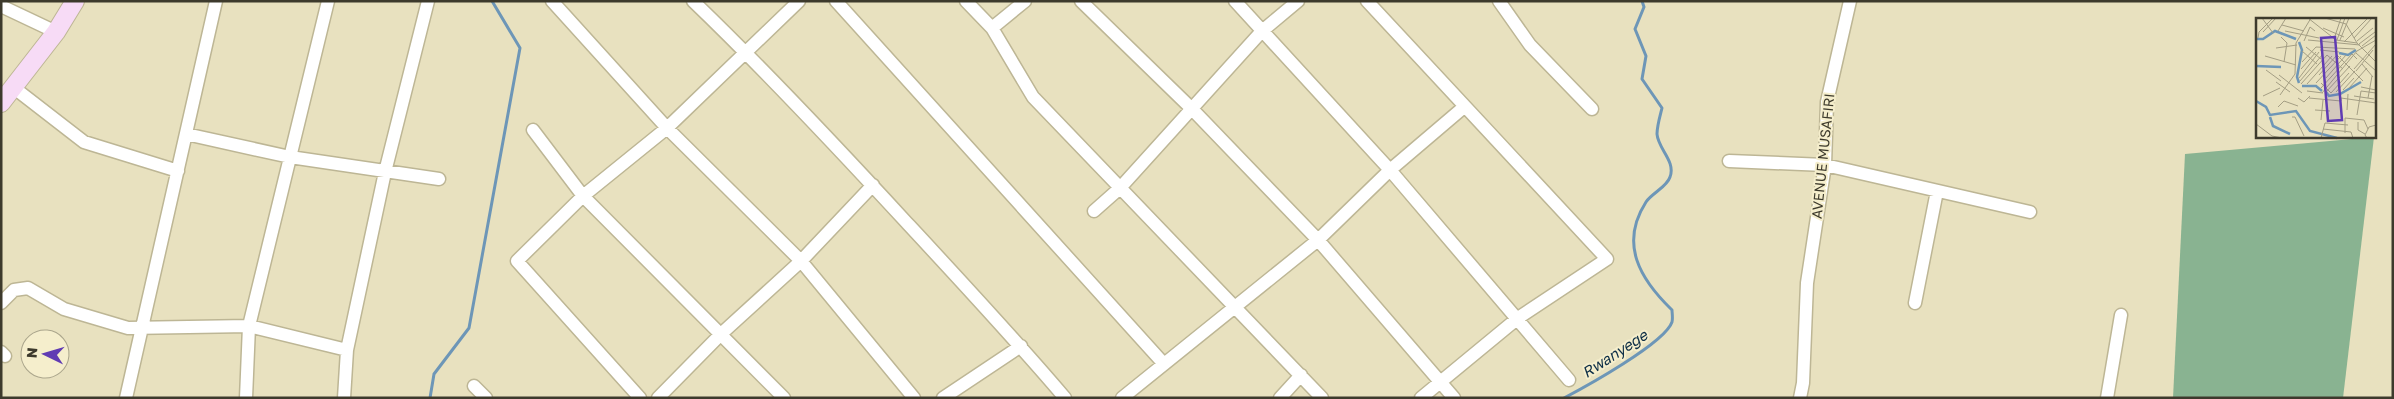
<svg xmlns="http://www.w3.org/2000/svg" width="2394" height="399" viewBox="0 0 2394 399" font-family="'Golos Text',sans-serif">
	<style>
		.forest { fill: #89b391 }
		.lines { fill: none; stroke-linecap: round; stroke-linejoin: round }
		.stream { stroke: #6d96b7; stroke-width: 3 }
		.street-casing { stroke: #bdb695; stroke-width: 15 }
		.secondary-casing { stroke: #bdb695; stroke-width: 20 }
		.street { stroke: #fff; stroke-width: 12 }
		.secondary { stroke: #f7dbf6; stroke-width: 18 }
		.labels { text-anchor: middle; stroke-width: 4; stroke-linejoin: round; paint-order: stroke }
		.street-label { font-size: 14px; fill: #3d3a2c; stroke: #f5eecc }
		.water-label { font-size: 15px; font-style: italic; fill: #0d2e46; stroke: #f5eecc }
		.inset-river { fill: none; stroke: #6d96b7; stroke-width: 2.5 }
		.inset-road { fill: none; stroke: #a49e84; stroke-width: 1 }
		.view { fill: #603bb3; fill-opacity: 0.15; stroke: #603bb3; stroke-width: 2.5 }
		.inset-edge { fill: none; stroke: #3d3a2c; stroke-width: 2.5 }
	</style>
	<rect width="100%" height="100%" fill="#e8e1bf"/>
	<!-- forest -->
	<path class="forest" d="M2374,137l-31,261h-170l12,-244z"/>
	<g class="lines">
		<!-- stream -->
		<path class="stream" d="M430,398l4,-24 35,-46 51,-280 -28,-47
			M1564,398c21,-11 101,-55 108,-76 1,-4 0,-9 0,-12 -32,-31 -53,-66 -26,-108 6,-9 21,-15 24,-25 6,-16 -12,-28 -13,-43 0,-8 3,-18 5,-26l-20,-29 4,-23 -11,-27 9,-22 -2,-6"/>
		<defs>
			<path id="street" d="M552,1l115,127 134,133 113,137
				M693,1c74,71 144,146 214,222 53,57 107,115 158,175
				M836,1l328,363
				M966,1l26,27 41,69 289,301
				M1081,1l111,108 126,131 136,158
				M1235,1l155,169 179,210
				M1367,1l240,258 -89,59 -97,80
				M1499,1l31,44 62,64
				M1,6l55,26
				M992,28l33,-27
				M13,87l71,55 94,29
				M533,130l50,66 201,202
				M186,134l104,23 149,22
				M1729,161l96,4 205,47
				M1094,211l26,-23 142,-157 36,-30
				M1,303l13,-13 14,-2 36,21 64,19 121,-2 98,24
				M1915,303l22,-112
				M1,352l4,4
				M474,386l12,12
				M126,398l90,-397
				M246,398l3,-72 79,-325
				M344,398l3,-48 38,-178 43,-171
				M640,398l-123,-137 66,-65 84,-68 132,-127
				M658,398l63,-64 80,-73 72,-76
				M943,398l78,-52
				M1122,398l196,-158 72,-70 74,-63
				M1280,398l21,-23
				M1800,398l3,-15 4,-100 18,-118 2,-63 23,-101
				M2107,398l14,-83"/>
			<path id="secondary" d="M1,103l55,-71 19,-31"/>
		</defs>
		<!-- street casing -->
		<use href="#street" class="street-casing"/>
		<!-- secondary casing -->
		<use href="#secondary" class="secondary-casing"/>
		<!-- street -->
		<use href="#street" class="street"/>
		<!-- secondary -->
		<use href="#secondary" class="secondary"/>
	</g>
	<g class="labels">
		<!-- street labels -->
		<g class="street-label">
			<text transform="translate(1823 156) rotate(-84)" y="5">AVENUE MUSAFIRI</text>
		</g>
		<!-- water labels -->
		<g class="water-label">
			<text transform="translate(1615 354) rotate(-33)" y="5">Rwanyege</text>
		</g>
	</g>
	<!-- overview -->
	<g transform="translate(2256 18)">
		<rect width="120" height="120" fill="#e8e1bf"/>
		<path class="inset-river" d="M0,21h7l12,-8 21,8M43,24l3,8 -5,27 2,6M83,35l9,2 8,-5M0,48l25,1M46,68h14l6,5M70,74l3,4 11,-2 21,-12M0,83l10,6 4,8 26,-4 14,20 27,7M14,99l3,9 17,8"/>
		<path class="inset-road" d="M6,0l11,15M52,0l28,22 21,3M69,0l21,6 11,19 19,19M26,7l22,6M67,10l21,9M22,13l8,-13M29,13l34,7M7,14l13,-14M25,19l6,6 -3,19M2,20l1,-6 14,-14M98,20l18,-20M78,21l7,-21M52,22l52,5M81,22l8,-22M84,22l9,-22M48,23l6,-14 5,4M101,23l16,-13M88,24l24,-24M103,26l16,-12M106,28l14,-11M50,29l15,12M20,30l21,-3M64,32l19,2M46,33l15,13M100,35l20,18M9,38l31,9M46,44l14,-15 39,2M106,46l11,13M45,51l15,-17M98,51l22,-25M10,52l15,11M100,53l17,-21M23,57l23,18M63,57l18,-20 26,26M43,60l20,-26M70,60l20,-23M44,63l23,-27M20,64l14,10M60,65l25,-27M65,65l10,10 18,-20M45,66l26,-29 16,14M51,66l25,-28M105,69l15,3M65,70l31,-34 5,5M93,70l18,-20M87,72l11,-12M51,73l16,2M70,74l24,-26M80,74l19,-21M66,75l35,-42 19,-11M24,77l15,-21 1,-31 15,-25M7,78l17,-8M98,78l20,3M42,80l6,4 6,-6M53,80l32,3v-3l35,5M112,80l4,-22M22,89l6,-6 14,5M59,92l15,1M91,92l1,-16M101,97l4,-24 15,2M36,99h3l9,19M65,102l2,-20M102,104v8l7,4M0,106l16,12 10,2M67,111l28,3 2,6M89,115v-15l19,2 4,9M65,120l4,-15 23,2M111,120l-2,-3 4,-8 7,-2"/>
		<path class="view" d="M79,19l7,83 -14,1 -7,-83z"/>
		<rect width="120" height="120" class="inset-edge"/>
	</g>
	<!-- border -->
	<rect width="2394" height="399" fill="none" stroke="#3d3a2c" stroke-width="5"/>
	<!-- north arrow -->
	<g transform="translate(45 354) rotate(275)"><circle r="24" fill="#f5eecc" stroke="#aba68c"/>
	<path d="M0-4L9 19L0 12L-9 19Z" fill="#603bb3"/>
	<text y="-8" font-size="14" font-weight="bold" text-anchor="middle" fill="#3d3a2c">N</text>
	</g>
</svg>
